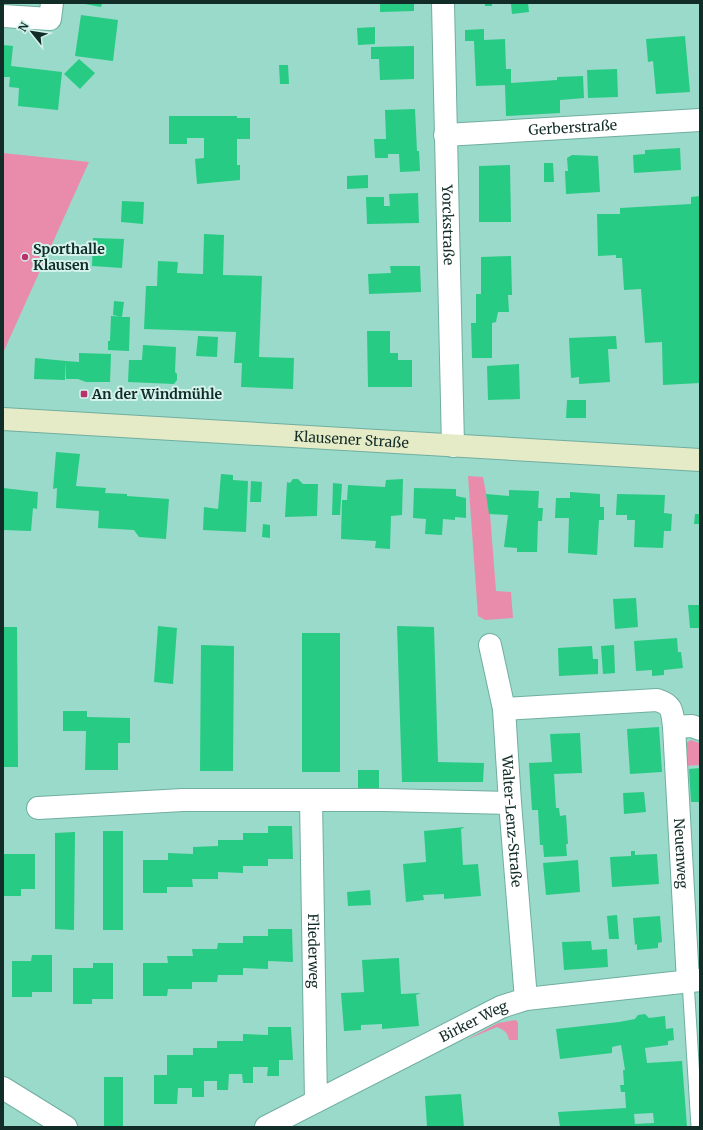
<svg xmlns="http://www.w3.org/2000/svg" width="703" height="1130" viewBox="0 0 703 1130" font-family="Merriweather,serif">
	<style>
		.green { fill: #e98cac }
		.building { fill: #27cb84; fill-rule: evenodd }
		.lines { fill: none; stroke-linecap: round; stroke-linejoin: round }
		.lane-casing { stroke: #70ae9f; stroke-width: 13 }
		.street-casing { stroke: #70ae9f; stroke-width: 24 }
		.secondary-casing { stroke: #70ae9f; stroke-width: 24 }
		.lane { stroke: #fff; stroke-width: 11 }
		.street { stroke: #fff; stroke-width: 22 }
		.secondary { stroke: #e5ebc7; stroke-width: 22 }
		.poi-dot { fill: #ba316e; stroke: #d4f3eb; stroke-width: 1.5 }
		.labels { text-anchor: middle; stroke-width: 4; stroke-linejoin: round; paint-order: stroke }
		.street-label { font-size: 14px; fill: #122c27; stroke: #d4f3eb }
		.poi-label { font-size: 14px; font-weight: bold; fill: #122c27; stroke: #d4f3eb; text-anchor: start }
	</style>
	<rect width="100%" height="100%" fill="#9adaca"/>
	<!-- green -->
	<path class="green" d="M3,153l86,9 -86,191z
		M468,476l15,1 7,37 6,77 15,1 2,26 -28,2 -7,-4z
		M691,740l9,3v22l-15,1 1,-23z
		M516,1020l2,3v17h-9c-1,-7 -5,-10 -12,-13l-31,13 32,-17z"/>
	<!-- building -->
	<path class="building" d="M80,3h22l-1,4z
		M380,3h34v8l-34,1z
		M485,3h7v3h-7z
		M528,3l1,9 -17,2 -1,-10z
		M81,15l37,5 -5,41 -38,-5z
		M375,27v17l-17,1 -1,-17z
		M484,29v11l21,-1 1,30h5v14l46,-3v-3l26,-1 1,22 -24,2v13l-54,3 -1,-31 -29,1 -2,-45h-9v-11z
		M685,36l5,56 -34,2 -3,-33 -5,1 -2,-23z
		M3,45l10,1 -2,20 51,6 -4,38 -40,-4 1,-18 -10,-1 1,-10h-7z
		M414,46v33l-34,1 -1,-21h-8v-12z
		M79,59l16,14 -15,16 -16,-15z
		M279,65h9l1,19h-9z
		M617,69l1,28 -30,1 -1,-28z
		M415,109l2,42h2l1,20 -20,1 -1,-18h-11v4h-13l-1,-19h12l-1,-29z
		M169,116h68v2h13v21h-13v26h3v15l-43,4 -2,-25 9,-1v-20h-17v6h-18z
		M680,148l1,22 -47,3 -1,-18 12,-1v-4z
		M572,155l26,1 2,36 -34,2 -1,-23h3l-1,-13z
		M544,163h9l1,19h-10z
		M510,165l1,57h-32v-56z
		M368,175v13l-21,1v-13z
		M418,193l1,30 -52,1 -1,-27h18v9h6l-1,-12z
		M700,196v187l-37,2 -1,-43 -17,1 -4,-54 -17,1 -2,-32h-6v-3l-18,1 -1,-42h23v-6l71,-4v-7z
		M122,201l22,1 -1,22 -22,-2z
		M204,234l20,1 -1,40 39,1 -3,81 35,1 -1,31 -52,-2 1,-24h-8l2,-31 -92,-3 2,-43h11l1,-25 20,1 -1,11 26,1z
		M93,238l31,1 -2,29 -30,-2z
		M511,256l1,39h-4l1,17h-11l-2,10 -4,1v35h-20l-1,-35h5v-29h5v-37z
		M390,266h30l1,26 -52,2 -1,-20 23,-1z
		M114,301l10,1 -2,15 -9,-2z
		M111,316l19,1 -1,34 -21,-1v-9h2z
		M367,331h23v22h8v7h14v27h-44z
		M198,336l20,1 -1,20 -21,-1z
		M616,336l1,13h-9l2,33 -31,2v-7l-8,1 -2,-40z
		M143,345l33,2 -1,25 2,2v6l-3,4 -46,-2 1,-22h13z
		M79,353l32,1 -1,28h-24l-8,-3h-12v-18l13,1z
		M35,358l31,3 -1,19 -31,-1z
		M519,364l1,35 -32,1 -1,-34z
		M567,400h19v18h-20z
		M56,452l24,2 -4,32 30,2 -1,5 22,1v2l42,3 -3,40 -27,-2 -5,-7 -36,-2 1,-17 -43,-3 1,-20 -4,1z
		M221,474l12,1v5l15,1 -2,51 -43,-2 1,-23 14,2z
		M293,479h5l5,5h15l-1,32 -32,1 2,-35 3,1z
		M403,479l-1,36 -11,1 -1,33 -15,-1 1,-7 -35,-2 1,-39h5l1,-15 37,2 1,-7z
		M251,481l11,1 -1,20h-11z
		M333,483l9,1 -2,31h-8z
		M3,488l35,4 -1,17 -4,-1 -2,23 -28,-1z
		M414,488l42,1v7l10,2v20l-11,-1v3l-12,-1 -1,16 -17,-1 1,-15 -13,-1z
		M509,490l30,1 -1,17h5l-1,13h-4l-1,31h-20v-4l-13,-1 4,-32 -19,-1 -3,-20 23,2z
		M570,492l30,2v13h4v13h-5l-2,35 -29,-2 1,-35h-14l1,-20h14z
		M617,494l48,1 -1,18 8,1 -1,17h-7l-1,17 -29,-1 1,-27h-8v-5h-11z
		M695,514h5v10h-6z
		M263,524l7,1v13l-8,-1z
		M636,598l2,29 -23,2 -2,-30z
		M688,605h12v23h-10z
		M158,626l19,2 -4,56 -19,-2z
		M397,626l37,1 4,135 46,1 -1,19h-81z
		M3,627h14l1,140h-15z
		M302,633h38v139h-38z
		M677,638l1,14h3l2,16 -19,2v5l-12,1v-6l-16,1 -2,-30z
		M201,645l33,1 -1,125h-33z
		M614,645l1,28 -12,1 -2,-28z
		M592,646l1,13h5v15l-39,2 -1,-28z
		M63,711h24v6l43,1v25h-12v27h-33l1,-39h-23z
		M659,727l3,45 -32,2 -3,-45z
		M580,733l2,40 -28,1 2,34h3l1,8 6,-1 2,29h-2l1,12 -23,1 -1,-12h-3l-2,-35h-6l-3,-47 23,-1 -2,-28z
		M700,768v34h-9l-2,-33z
		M358,770h21v20h-21z
		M644,792l2,20 -22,2 -1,-21z
		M268,826h24l1,33h-25v7h-25v7l-25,-1v7h-26l1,8h-26v6h-24v-33h25v-7l25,1v-7l25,-1v-6h25v-7h25z
		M465,827l-4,2 2,36 15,-1 3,32 -37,3v-5l-21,1 1,5 -18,2 -3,-38 23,-2 -2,-31z
		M103,831h20v99h-20z
		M75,832l-1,98 -19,-1v-96z
		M631,851h4v4l22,-1 2,30 -47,3 -2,-30 21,-1z
		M4,854h31v35h-14v7h-18z
		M578,860l2,32 -34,3 -3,-32z
		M370,890l1,15 -23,1 -1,-14z
		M617,915l2,24h-10l-2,-23z
		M660,916l2,26 -4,1v5l-21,2v-6l-2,1 -2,-27z
		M268,929h24l1,33 -25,-1v8l-25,-1v7h-25l-1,7h-25v7h-24l-1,7h-24v-33h25l-1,-7h26l-1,-7h25l1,-6h25v-7h25z
		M591,941l1,9 15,-1 1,18 -44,3 -2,-28z
		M32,955h20v37h-20v5h-20v-36h19z
		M399,958l2,36 20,-1 -5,2 3,31 -37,3v-5l-21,1v5l-17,1 -3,-38 23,-1 -2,-32z
		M93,963h20v36h-21v5h-19v-36h20z
		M645,1014l4,4 16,-2 1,13 7,-1 1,12 -6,1v4l-23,3 2,15 35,-2 5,66h-127l-2,-15 68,-4 -1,-16h-4l-1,-7h4l-1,-15h2l-4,-25 -9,2v6l-52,6 -4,-30 63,-7 16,-3 3,-4zM653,1113l1,10 -19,1 -1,-10z
		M268,1027h23l2,33h-14v16h-12l1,-9h-15v16h-10l-1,-9h-13l-1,16h-11v-9h-13v16h-12v-9h-14l-1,16h-23v-29h13v-20h26v-7h24v-7h26v-7l25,1z
		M104,1077h19v50h-19z
		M461,1094l3,33h-37l-2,-31z"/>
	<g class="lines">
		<defs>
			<path id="lane" d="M688,981l9,146"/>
			<g id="street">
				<path id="s1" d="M443,3l10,443"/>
				<path d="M3,16l47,3 2,-16"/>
				<path id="s2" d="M445,135l255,-15"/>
				<path id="s3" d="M490,645l14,64 6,94 16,196"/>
				<path id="s4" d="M504,709l153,-9c16,5 15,11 17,27l14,254"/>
				<path d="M674,727l18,-1 8,3"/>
				<path id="s5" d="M311,800l5,301"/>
				<path d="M38,808l145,-8h202l125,3"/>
				<path d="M3,1088l63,39"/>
				<path id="s6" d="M266,1127l235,-120 25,-8 174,-19"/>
			</g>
			<g id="secondary">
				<path id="s7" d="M3,419l697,41"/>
			</g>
		</defs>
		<!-- lane casing -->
		<use href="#lane" class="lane-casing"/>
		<!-- street casing -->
		<use href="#street" class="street-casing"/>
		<!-- secondary casing -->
		<use href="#secondary" class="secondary-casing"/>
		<!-- lane -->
		<use href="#lane" class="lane"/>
		<!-- street -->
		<use href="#street" class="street"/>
		<!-- secondary -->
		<use href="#secondary" class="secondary"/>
	</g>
	<!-- markers -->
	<g class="poi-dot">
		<circle cx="25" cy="257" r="4"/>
		<rect x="80" y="390" width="8" height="8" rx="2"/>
	</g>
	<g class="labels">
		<!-- street labels -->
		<g class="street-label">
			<text dy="5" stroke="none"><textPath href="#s2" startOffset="128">Gerberstraße</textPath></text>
			<text dy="5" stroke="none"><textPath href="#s1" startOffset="222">Yorckstraße</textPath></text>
			<text dy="5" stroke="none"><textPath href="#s7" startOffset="349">Klausener Straße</textPath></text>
			<text dy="5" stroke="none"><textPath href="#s3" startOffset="178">Walter-Lenz-Straße</textPath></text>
			<text dy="5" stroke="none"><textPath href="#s4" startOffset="315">Neuenweg</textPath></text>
			<text dy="5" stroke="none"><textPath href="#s5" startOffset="151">Fliederweg</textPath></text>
			<text dy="5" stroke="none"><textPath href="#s6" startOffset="233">Birker Weg</textPath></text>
		</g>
		<!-- poi labels -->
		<g class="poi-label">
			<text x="33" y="254">Sporthalle<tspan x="33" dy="16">Klausen</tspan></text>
			<text x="92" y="399">An der Windmühle</text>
		</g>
	</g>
	<!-- border -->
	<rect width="703" height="1130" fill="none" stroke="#122c27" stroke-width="8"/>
	<!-- north arrow -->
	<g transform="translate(32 32) rotate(300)" stroke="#d4f3eb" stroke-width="3" paint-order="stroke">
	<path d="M0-3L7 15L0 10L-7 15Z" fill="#122c27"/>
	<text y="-6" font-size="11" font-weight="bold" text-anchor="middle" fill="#122c27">N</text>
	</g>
</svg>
